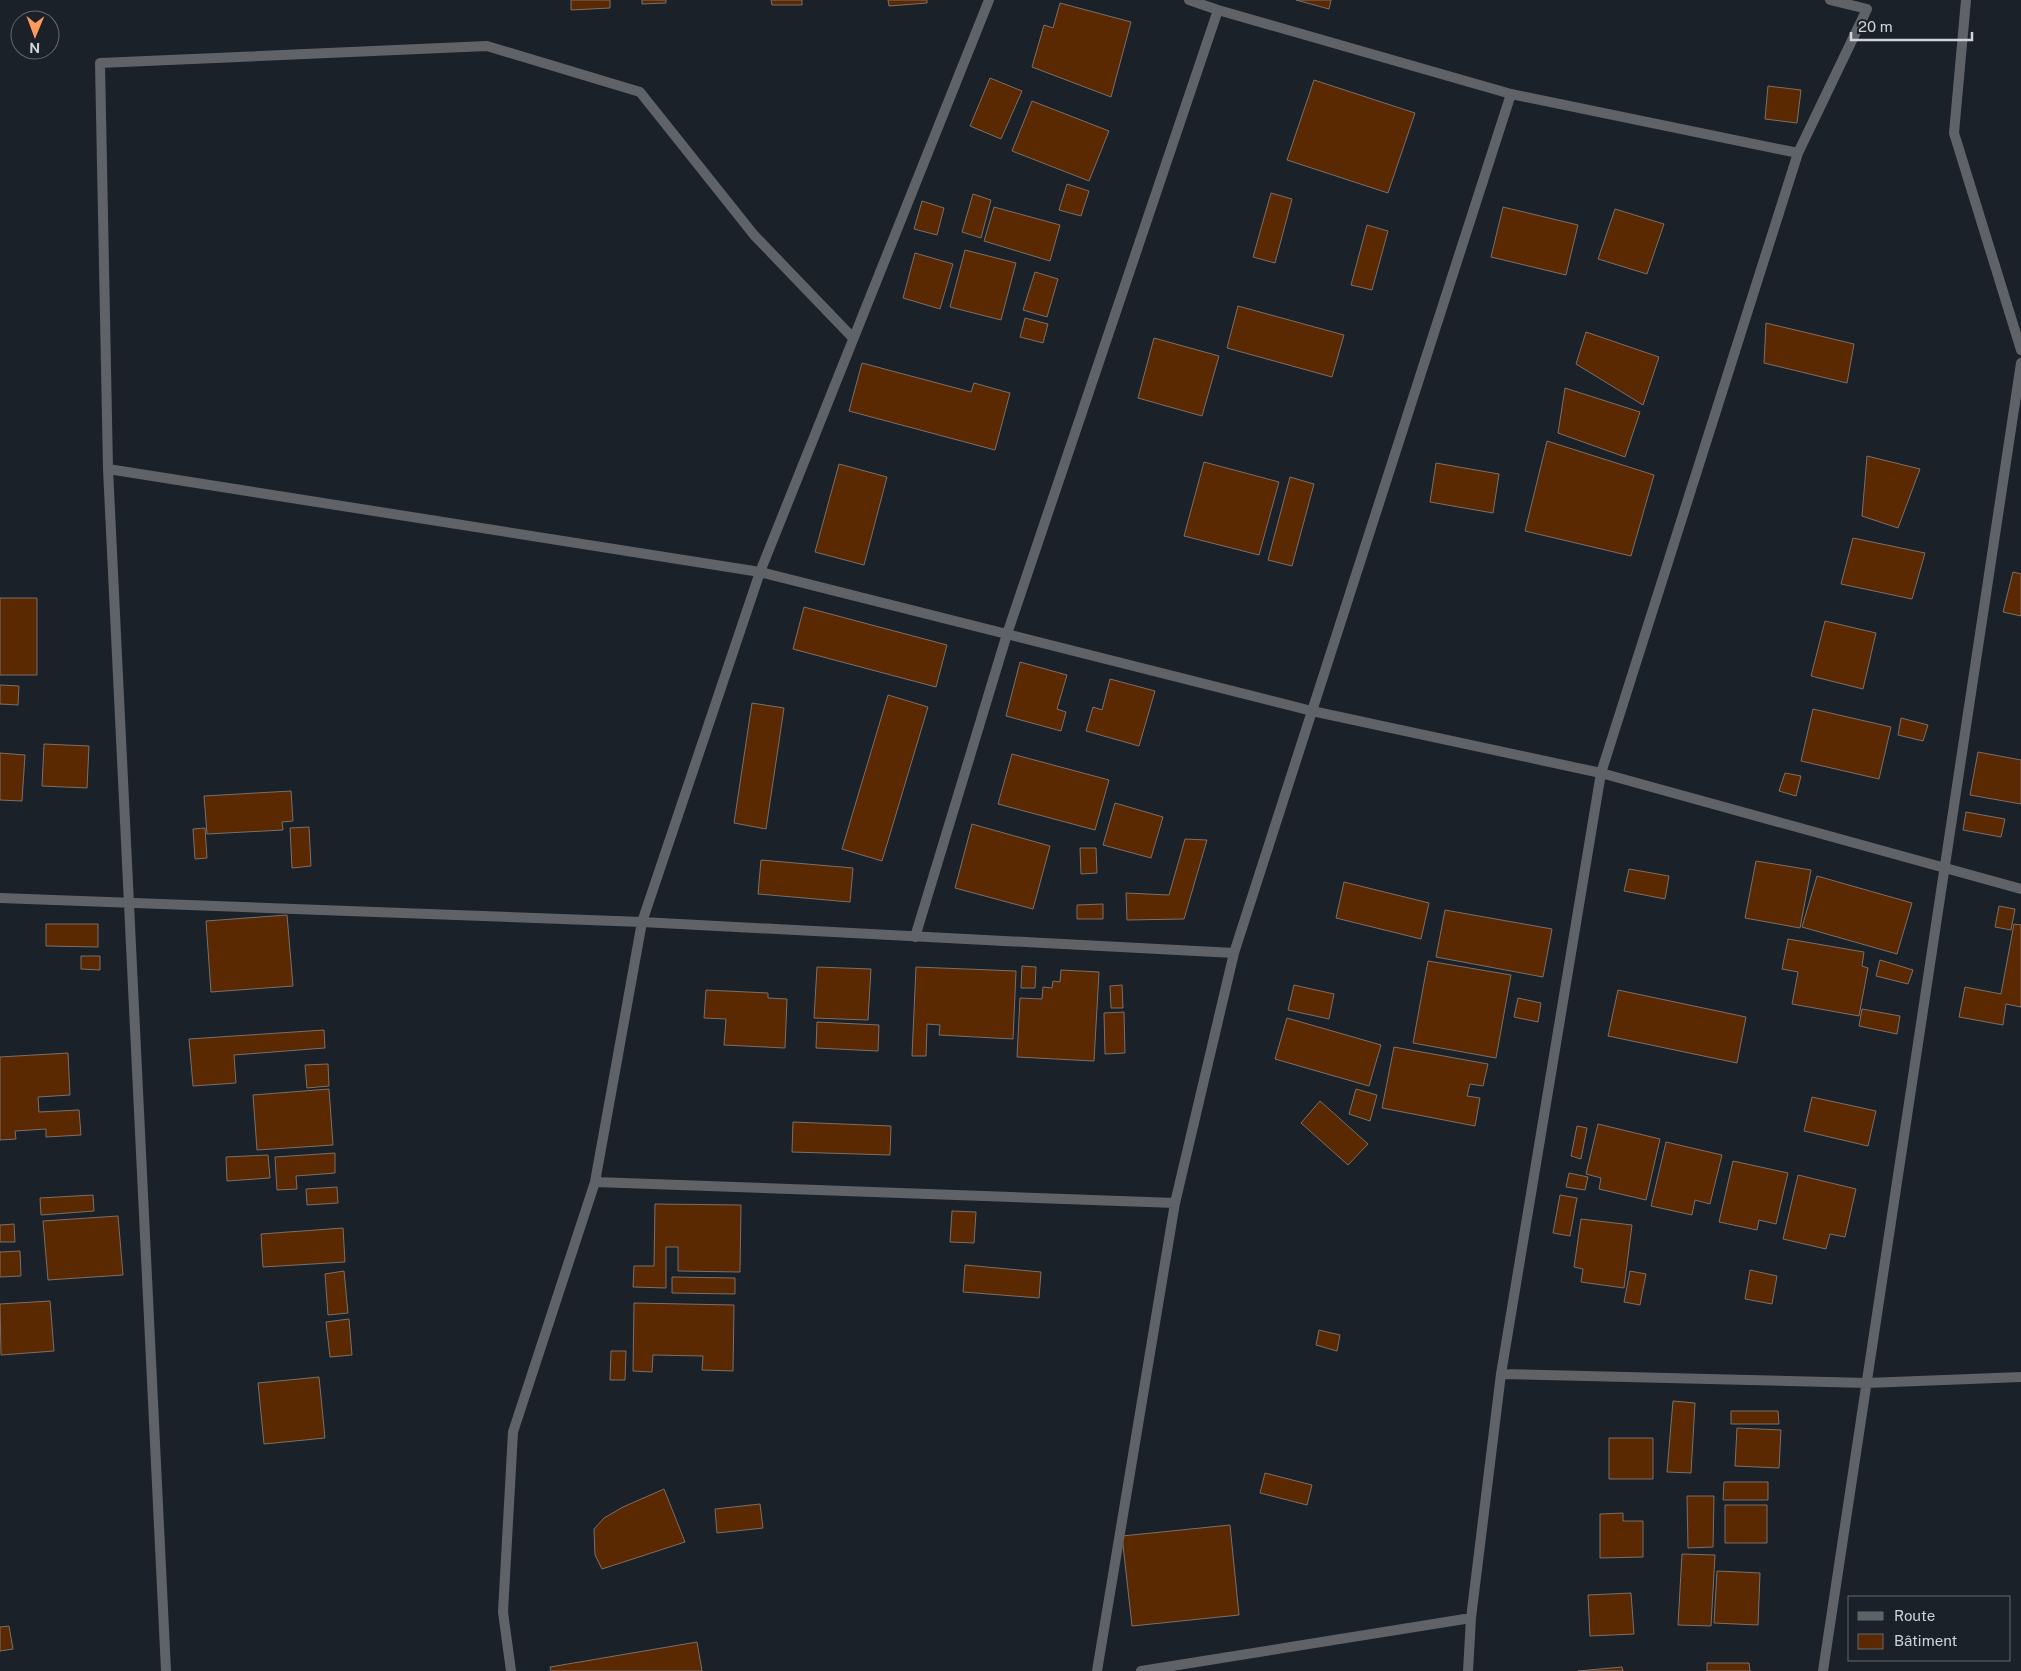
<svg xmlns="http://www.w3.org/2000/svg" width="2021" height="1671" viewBox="0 0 2021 1671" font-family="'Public Sans',sans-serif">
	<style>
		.building { fill: #5a2902; stroke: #7b6f68 }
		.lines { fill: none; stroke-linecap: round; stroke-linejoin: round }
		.minor { stroke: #5f6367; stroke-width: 10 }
	</style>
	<rect width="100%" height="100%" fill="#1b2129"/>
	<!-- building -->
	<path class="building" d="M571,0h39v8l-39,2z
		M642,0h24v3l-24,1z
		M771,0h31v5h-30z
		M888,0h39v3l-38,3z
		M1296,0h35l-2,9z
		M1060,3l71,19 -20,75 -79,-30 12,-42 9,3z
		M990,78l32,13 -21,48 -31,-13z
		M1314,80l101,33 -27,80 -101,-33z
		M1768,86l33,4 -4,33 -32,-4z
		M1032,101l77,30 -20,50 -77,-30z
		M1067,184l22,7 -8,25 -22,-6z
		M1271,193l21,6 -17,64 -22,-6z
		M973,194l18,6 -10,38 -19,-6z
		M922,201l22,7 -7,27 -23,-6z
		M994,207l66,18 -10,36 -66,-20z
		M1503,207l75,18 -12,50 -75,-18z
		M1615,209l49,15 -17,50 -49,-15z
		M1367,225l21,6 -16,59 -21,-5z
		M965,250l51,13 -15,57 -51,-13z
		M915,253l38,11 -13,45 -37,-11z
		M1035,272l23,7 -11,38 -24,-7z
		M1238,306l106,29 -12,42 -105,-29z
		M1025,318l23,6 -5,19 -23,-6z
		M1766,323l88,21 -7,39 -83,-20z
		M1586,332l73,25 -16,48 -67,-41z
		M1154,338l65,18 -17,60 -64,-18z
		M862,363l109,29 3,-9 36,10 -15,57 -146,-39z
		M1565,388l75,24 -15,45 -67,-24z
		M1547,441l107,34 -23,81 -106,-25z
		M1867,456l53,13 -22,59 -36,-12z
		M1204,462l75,20 -20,73 -75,-19z
		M1436,463l63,11 -6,39 -63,-11z
		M839,464l48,13 -23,88 -49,-13z
		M1290,477l24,7 -22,82 -24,-6z
		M1853,538l72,15 -13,46 -71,-15z
		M2013,572l8,2v42l-18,-4z
		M0,598h37v77h-37z
		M804,607l143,38 -11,42 -143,-38z
		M1825,621l51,12 -13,56 -52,-13z
		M1020,662l47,13 -10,34 9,3 -5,19 -55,-15z
		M1110,679l45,12 -16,55 -53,-15 7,-24 9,3z
		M0,685l19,1 -1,19 -18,-1z
		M888,695l40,12 -46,154 -40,-12z
		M752,703l32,5 -18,121 -32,-6z
		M1813,709l78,18 -12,52 -78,-18z
		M1901,718l27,7 -5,16 -25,-6z
		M44,744l45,2 -2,42 -45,-2z
		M1978,752l43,8v44l-51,-9z
		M0,753l25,2 -3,46 -22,-1z
		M1012,754l97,26 -14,50 -97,-26z
		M1785,773l16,3 -5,20 -17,-5z
		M291,791l2,30 -11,1 1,8 -76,4 -3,-38z
		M1115,803l48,14 -12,41 -48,-13z
		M1966,812l39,7 -4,18 -38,-7z
		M972,824l78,22 -17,63 -78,-21z
		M309,827l2,39 -19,2 -2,-40z
		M205,828l2,30 -12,1 -2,-30z
		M1185,839l22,1 -23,79 -57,1 -1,-27 43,2z
		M1080,848h16l1,25 -16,1z
		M761,860l92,8 -3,34 -92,-8z
		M1756,861l55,9 -11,58 -55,-10z
		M1629,869l40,7 -4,23 -41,-8z
		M1817,876l95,27 -15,51 -95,-27z
		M1344,882l85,21 -8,36 -85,-21z
		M1103,904v15h-26v-14z
		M1999,906l16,3 -4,21 -16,-3z
		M1445,910l107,19 -9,48 -107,-20z
		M287,915l6,71 -82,6 -5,-71z
		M46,924h52v23l-52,-1z
		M2014,924l7,1v82l-15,-3 -3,21 -44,-8 6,-30 36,7z
		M1788,939l76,13 -2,14 6,2 -9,48 -67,-12 6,-32 -16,-3z
		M81,956h19v14l-19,-1z
		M1880,960l33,10 -5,14 -32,-8z
		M1428,961l83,14 -15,83 -83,-15z
		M1022,966l14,1 -1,21h-14z
		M817,967l54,2 -3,51 -54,-2z
		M916,967l100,4 -3,68 -74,-4 1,-10 -13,-1 -1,32h-14z
		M1061,970l38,2 -5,89 -77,-4 3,-59 22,1 1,-12 9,1 1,-7 7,1z
		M1122,985l1,23h-12l-1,-22z
		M1294,985l40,9 -5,25 -41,-9z
		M706,990l62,3v5l19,1 -2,49 -61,-3 2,-26 -22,-1z
		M1618,990l128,27 -9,46 -129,-27z
		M1518,998l23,5 -3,19 -24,-5z
		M1862,1009l38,7 -3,18 -38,-8z
		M1124,1012l1,41 -20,1 -1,-41z
		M1287,1018l94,27 -12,41 -94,-27z
		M817,1022l62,3 -1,26 -62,-3z
		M324,1030l1,18 -91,7 2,28 -43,3 -4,-47z
		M1394,1047l94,17 -5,22 -13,-2 -3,12 13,2 -5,28 -93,-18z
		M68,1053l2,42 -32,2 1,15 40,-2 2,25 -35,2v-8l-31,2 1,8 -16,1v-83z
		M328,1064l1,22 -22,2 -2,-23z
		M329,1089l4,56 -76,5 -4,-55z
		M1356,1089l21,6 -7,26 -21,-7z
		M1812,1097l64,14 -8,35 -64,-15z
		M1320,1101l48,43 -20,21 -47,-42z
		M793,1122l98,4 -1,29 -98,-3z
		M1598,1124l62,15 -14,61 -47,-11 2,-11 -15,-4z
		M1577,1126l10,2 -6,31 -10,-3z
		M1666,1142l56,13 -12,49 -15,-4 -3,15 -41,-9z
		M335,1153v20l-39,3 1,13 -20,1 -2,-33z
		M268,1155l2,23 -43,3 -1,-24z
		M1733,1161l55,12 -12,51 -17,-4 -2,10 -38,-8z
		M1569,1173l19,4 -3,13 -19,-3z
		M1798,1175l58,14 -11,48 -15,-3 -4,15 -43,-10z
		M337,1187l1,16 -31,2 -1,-16z
		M93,1195l1,16 -53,4 -1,-17z
		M1560,1195l17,3 -7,38 -17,-3z
		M655,1204l86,1 -1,67 -62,-1v-24h-12v41l-33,-1 1,-21h20z
		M952,1211l24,1 -2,31 -24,-1z
		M118,1216l5,59 -75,5 -5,-59z
		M1581,1219l51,6 -8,63 -43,-6 2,-13 -9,-2z
		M14,1224l1,18h-15v-17z
		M343,1228l2,34 -82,5 -2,-33z
		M20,1251l1,25 -21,1v-25z
		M965,1265l76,7 -2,26 -76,-6z
		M1750,1270l27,6 -5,28 -27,-5z
		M344,1271l4,42 -20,2 -3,-41z
		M1630,1271l16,3 -6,31 -16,-3z
		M672,1277l63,1v16l-63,-1z
		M50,1301l4,50 -53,4 -1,-51z
		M634,1303l100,2 -1,66 -31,-1 1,-14 -50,-1 -1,17 -19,-1z
		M349,1319l3,36 -22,2 -4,-35z
		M1319,1330l21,5 -3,16 -21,-6z
		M611,1351h15l-1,29h-15z
		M319,1377l6,61 -61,6 -6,-61z
		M1673,1401l22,2 -4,70 -24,-1z
		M1731,1411h47l1,13h-48z
		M1737,1428l44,2 -2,38 -44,-2z
		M1609,1438h44v41h-44z
		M1265,1473l47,12 -5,20 -47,-12z
		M1724,1482h44v18h-45z
		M664,1489l21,53 -83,27 -7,-14 -1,-26 10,-11 19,-11z
		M1687,1496h27l-1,51 -25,1z
		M760,1504l3,24 -46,5 -2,-24z
		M1725,1505h42v38h-42z
		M1623,1513v8h20v36l-43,1v-44z
		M1230,1525l9,90 -107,11 -10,-90z
		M1682,1554l33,1 -4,71 -33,-1z
		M1717,1571l43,2 -2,52 -44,-2z
		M1631,1593l3,41 -44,2 -2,-41z
		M9,1626l4,23 -13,2v-24z
		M697,1642l5,29h-151l-1,-4z
		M1707,1663h42l1,8h-43z
		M1622,1667l1,4h-45z"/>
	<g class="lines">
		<!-- minor -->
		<path class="minor" d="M1189,0l29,10 293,84 287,59
			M1966,0l-12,133 67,217
			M853,338l-99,-103 -114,-143 -153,-46 -387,17 8,406 652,103 552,139 289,62 420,116
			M108,469l58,1202
			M0,898l642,24 592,31
			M915,937l92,-303 211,-624
			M595,1182l580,21
			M1501,1374l366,9 154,-6
			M511,1671l-8,-59 10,-180 82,-250 47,-260 118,-350 229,-572
			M1097,1671l78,-468 59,-250 277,-859
			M1141,1671l330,-53
			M1468,1671l3,-53 30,-244 100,-601 197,-620 69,-144 -37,-9
			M1823,1671l198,-1308"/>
	</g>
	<!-- legend -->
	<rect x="1848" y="1596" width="162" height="65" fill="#1b2129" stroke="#63696f"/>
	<rect x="1858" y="1612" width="25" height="8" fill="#5f6367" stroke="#63696f"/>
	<text x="1894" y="1621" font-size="15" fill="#cfd4d9">Route</text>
	<rect x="1858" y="1634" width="25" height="15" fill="#5a2902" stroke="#63696f"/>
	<text x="1894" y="1646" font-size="15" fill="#cfd4d9">Bâtiment</text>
	<!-- north arrow -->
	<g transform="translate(35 35) rotate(181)"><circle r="24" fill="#1b2129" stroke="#63696f"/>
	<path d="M0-4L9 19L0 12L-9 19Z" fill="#ff9b5a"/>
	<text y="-8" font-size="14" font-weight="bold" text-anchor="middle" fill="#cfd4d9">N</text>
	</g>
	<!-- scale -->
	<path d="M1851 32v8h121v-8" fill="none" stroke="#cfd4d9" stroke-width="2.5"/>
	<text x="1858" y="32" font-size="15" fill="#cfd4d9" stroke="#1b2129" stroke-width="4" paint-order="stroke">20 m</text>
</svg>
